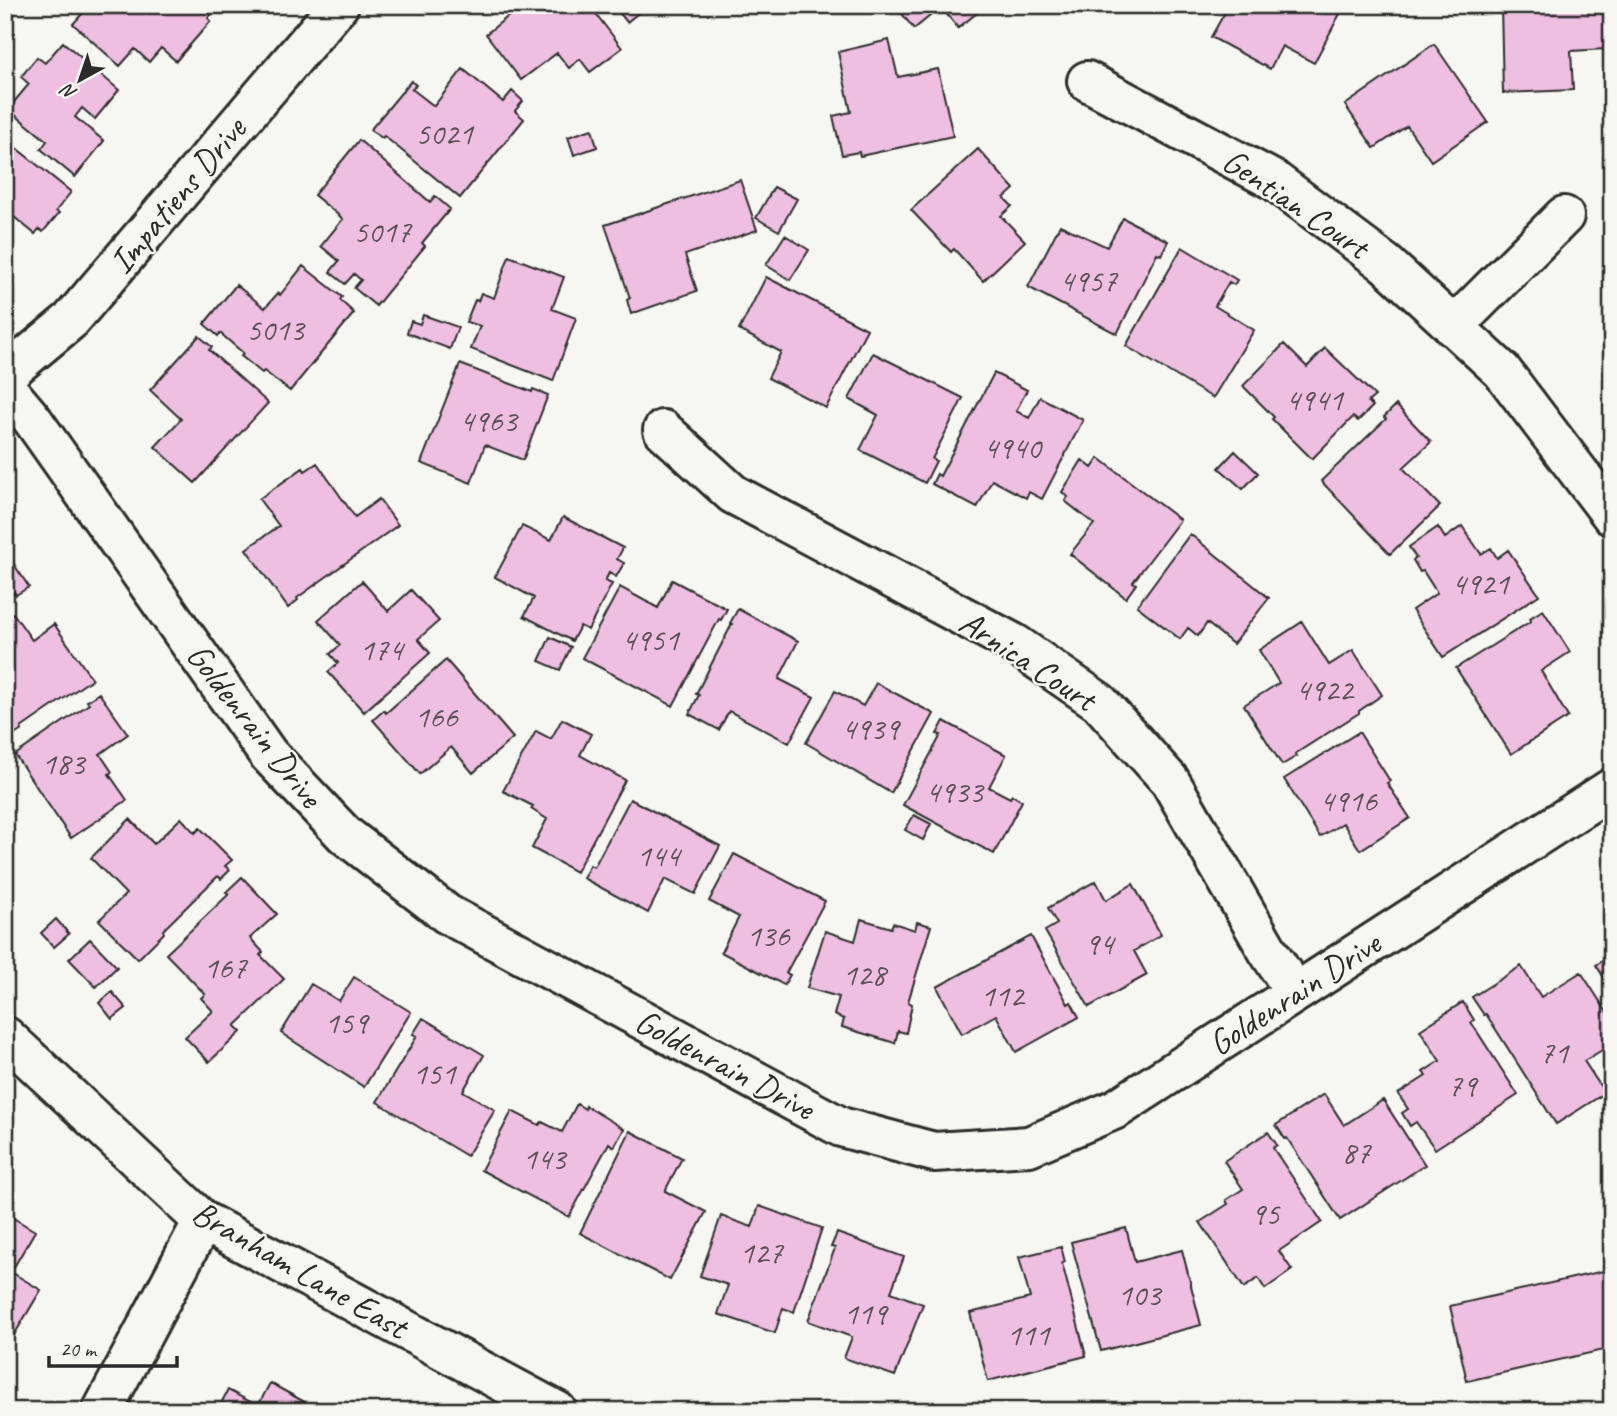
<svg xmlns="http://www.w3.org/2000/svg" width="1617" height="1416" viewBox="0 0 1617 1416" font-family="Caveat,sans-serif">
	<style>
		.building { fill: #efbfe1; stroke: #2b2b2b; stroke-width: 2 }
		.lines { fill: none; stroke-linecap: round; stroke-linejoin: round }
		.minor-casing { stroke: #2b2b2b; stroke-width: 44 }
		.minor { stroke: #f6f6f2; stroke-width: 38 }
		.labels { text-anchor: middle; stroke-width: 5; stroke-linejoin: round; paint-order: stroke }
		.number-label { font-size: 32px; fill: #5c5058 }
		.street-label { font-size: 35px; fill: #2b2b2b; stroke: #f6f6f2 }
	</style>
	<rect width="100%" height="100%" fill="#f6f6f2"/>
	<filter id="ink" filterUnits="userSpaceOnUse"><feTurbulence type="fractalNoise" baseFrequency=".0143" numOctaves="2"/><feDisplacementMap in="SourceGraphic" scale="14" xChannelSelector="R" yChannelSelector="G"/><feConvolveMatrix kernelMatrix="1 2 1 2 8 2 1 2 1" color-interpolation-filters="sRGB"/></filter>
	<g filter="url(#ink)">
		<!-- building -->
		<path class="building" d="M90,5h120l5,5 -7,8 3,3 -35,40 -15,-13 -12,14 -14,-13 -15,17 -47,-42z
			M504,5h85l33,43 -32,24 -10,-13 -11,9 -12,-15 -36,27 -35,-46 25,-20z
			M613,5h35l-21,17z
			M895,5h92l-29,23 -17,-21 -27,22z
			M1229,5h104l9,5 -28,53 -32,-17 -12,23 -59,-32z
			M1501,5h103l2,44 -35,2 2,39 -70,3z
			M889,40l9,37 40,-8 15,67 -93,20 -1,-4 -17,3 -9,-39 18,-4 -13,-60z
			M63,42l56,48 -24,29 -13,-11 -7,9 29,24 -29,36 -34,-28 6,-8 -39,-32 21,-25 -8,-7 16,-20 8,6z
			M1434,44l54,78 -57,39 -24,-35 -33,22 -29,-43z
			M463,69l40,33 9,-11 11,10 -8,10 9,8 -64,79 -76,-62 -2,2 -12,-8 41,-49 5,4 -4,4 22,17z
			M592,129l5,18 -23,8 -6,-18z
			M5,139l66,53 -15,19 3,2 -16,19 -4,-3 -4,5 -21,-17 -7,9 -2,-2z
			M359,140l71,62 5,-6 15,13 -28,34 3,3 -49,60 -22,-18 7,-8 -7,-6 -9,10 -15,-12 9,-11 -18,-15 22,-27 -29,-24z
			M978,149l36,40 -10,9 8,8 -11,10 24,25 -42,40 -29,-32 -3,3 -40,-42z
			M740,180l17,50 -72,25 12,36 -66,23 -4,-14 3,-2 -25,-73z
			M774,187l23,12 -18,32 -23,-13z
			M1123,218l45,23 -7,14 -4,-2 -40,81 -89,-47 32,-62 47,22z
			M785,235l24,15 -19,30 -24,-15z
			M1182,247l55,33 -3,5 -5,-3 -14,24 39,24 -41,68 -87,-52z
			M509,256l55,21 -12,32 24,9 -23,63 -82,-32 9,-23 -14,-4 9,-22 3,1 3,-8 13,5z
			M303,266l39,31 -2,3 14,13 -64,78 -26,-20 -2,2 -21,-17 2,-3 -23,-20 -2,3 -14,-12 32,-39 29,23 13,-15 2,2z
			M766,277l101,52 -41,79 -58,-30 13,-26 -42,-22z
			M423,315l35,12 -8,22 -43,-16 4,-12 9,3z
			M199,336l13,11 -3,3 59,53 -73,80 -40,-36 26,-28 -31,-29z
			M1284,344l23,23 18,-19 50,48 -7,6 5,4 -15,15 -5,-4 -41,42 -40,-40 2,-2 -31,-31z
			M873,353l90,45 -31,61 4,2 -11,22 -65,-33 18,-35 -29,-16z
			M460,364l72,28 1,-3 15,6 -25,65 -38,-15 -14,38 -50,-20z
			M994,373l33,17 -11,21 13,7 11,-21 43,23 -41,79 -13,-7 -3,6 -34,-18 -15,28 -45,-24 5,-10 3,2z
			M1396,405l35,37 -28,26 37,38 -50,48 -69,-73 65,-62 -2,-2z
			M1235,451l23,22 -15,16 -24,-21z
			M1099,458l81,62 -47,62 3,2 -10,14 -56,-44 24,-30 -29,-23 3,-4 -6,-5 20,-32 10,8z
			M317,463l38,54 24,-18 19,26 -101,73 1,2 -10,8 -42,-59 33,-23 -20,-27 44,-31 2,3z
			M563,517l60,31 -6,11 7,4 -8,14 -7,-4 -4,8 7,3 -24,46 -8,-4 -8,15 -48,-25 10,-18 -39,-21 27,-51 29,14z
			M1462,526l19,28 10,-6 6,10 11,-8 31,45 -96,62 -31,-47 25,-17 -14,-22 -3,1 -7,-12 3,-2 -7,-11 29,-20 7,11z
			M1190,534l79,64 -36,46 -26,-21 -9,13 -10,-8 -8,11 -43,-33z
			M5,551l24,36 -13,8 -2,-3 -9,6z
			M672,580l55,29 -6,11 -2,-1 -46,87 -91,-48 38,-71 38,21z
			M362,581l26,30 23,-21 28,31 -21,18 12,14 -66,59 -36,-40 10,-9 -8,-9 10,-9 -22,-25z
			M738,609l60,32 -19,38 35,18 -25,46 -60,-32 -10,19 -30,-16 10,-19 -3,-1 36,-70 -2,-1z
			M1543,610l27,42 -29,19 27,46 -57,37 -55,-86 75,-47 -1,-3z
			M13,613l19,27 22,-16 38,55 -71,49 1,2 -17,11v-123z
			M1302,622l27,43 24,-15 29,45 -23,16v2l-64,41 2,2 -15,9 -38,-60 35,-22 -20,-33z
			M550,637l21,10 -11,23 -21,-9z
			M446,660l67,78 -40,35 -22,-26 -31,27 -47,-54 11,-10 2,3z
			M876,683l58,31 -43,79 -85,-50 29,-52 28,15z
			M99,693l29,41 -28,20 12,18 -3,2 18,26 -56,38 -56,-83 74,-51 -2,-3z
			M562,719l29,15 -11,21 45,25 -49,92 -44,-24 15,-29 -16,-10 2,-3 -30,-15 33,-60 15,8z
			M944,721l62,34 -17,32 21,11 2,-3 10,6 -28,53 -91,-49 38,-70 -4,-1z
			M1359,732l31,49 -3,2 23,35 -50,32 -17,-27 -23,14 -36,-58z
			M630,799l90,47 -25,48 -30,-15 -17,34 -65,-35 7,-13 4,2z
			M914,815l17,9 -8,16 -18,-10z
			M181,818l14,15 5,-5 32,32 -7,6 5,4 -9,9 -3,-3 -55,54 1,3 -26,26 -39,-39 27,-26 -35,-36 39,-39 24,25z
			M734,854l91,47 -39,72 4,2 -6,10 -63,-33 18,-35 -30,-16z
			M242,877l35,37 -27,24 13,14 -3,3 24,24 -49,47 6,6 -32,30 -24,-25 28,-26 -12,-13 4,-4 -39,-40 63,-60 -3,-2z
			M1096,881l10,19 27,-16 28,51 -27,16 13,24 -58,32 -44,-76 12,-7 -9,-16z
			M56,919l13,15 -15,13 -13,-14z
			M861,919l30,9 2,-5 22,7 2,-8 14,4 -23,76 4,2 -6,29 -8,-2 -3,12 -53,-16 2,-8 -10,-4 5,-18 -32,-9 18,-57 30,10z
			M1031,936l37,68 3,-2 8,15 -63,35 -20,-37 -34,19 -25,-47z
			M90,939l27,28 -21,20 -27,-28z
			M1612,955v35l-16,-25z
			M1521,966l20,31 40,-25 31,48v24l-28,17 21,32 -49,31 -70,-110 -2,1 -12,-18z
			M354,977l57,35 -47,75 -83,-54 30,-49 28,17z
			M112,992l14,16 -14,11 -13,-16z
			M1463,1002l11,18 -3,2 47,73 -83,54 -19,-27 -6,4 -8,-13 6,-4 -10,-15 28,-18 -3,-4 17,-11 -20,-31z
			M423,1018l61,37 -21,36 32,19 -28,46 -90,-54 40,-66 -4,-2z
			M1324,1094l20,31 39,-25 42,65 -85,55 -53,-82 -2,1 -9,-14z
			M577,1104l8,5 1,-3 38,23 -10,18 -5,-4 -40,74 -88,-47 31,-59 27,14 3,-3 20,10z
			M630,1131l52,27 -17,33 41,21 -36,68 -90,-47z
			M1268,1132l9,13 -4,3 49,74 -43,29 13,19 -27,19 -7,-11 -14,10 -44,-66 28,-18 -2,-4 17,-11 -19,-28z
			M759,1206l63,22 -28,84 -11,-4 -8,25 -57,-19 10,-29 -28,-9 21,-60 31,11z
			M5,1213l30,18 -24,41 30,18 -27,45 -9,-6z
			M1126,1228l9,34 47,-12 19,75 -100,26 -30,-109z
			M837,1233l67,24 -13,35 32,12 -28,72 -51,-18 8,-21 -44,-16 27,-73 -4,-1z
			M1061,1247l4,15 -3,1 24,93 -98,25 -18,-68 60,-15 -11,-41z
			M1612,1269v79l-145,33 -17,-75z
			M270,1383l51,28h-104l11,-21 30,16z"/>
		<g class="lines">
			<defs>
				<path id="minor" d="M1087,81l188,100 111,83 116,107 110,145
					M1453,327l111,-111
					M5,375l66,-55 268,-315
					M5,387l27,32 236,335 77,81 102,79 394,213 93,25 95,-6 87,-37 496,-321
					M663,430l70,64 282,150 84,58 71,79 98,170 27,41
					M5,1036l198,185 354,190
					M102,1411l101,-190"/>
			</defs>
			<!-- minor casing -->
			<use href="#minor" class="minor-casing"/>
			<!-- minor -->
			<use href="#minor" class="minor"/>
		</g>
	</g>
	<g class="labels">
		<!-- number labels -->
		<g class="number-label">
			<text x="444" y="144">5021</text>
			<text x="382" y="242">5017</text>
			<text x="1088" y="291">4957</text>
			<text x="275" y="340">5013</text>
			<text x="1314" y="410">4941</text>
			<text x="488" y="431">4963</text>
			<text x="1012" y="458">4940</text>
			<text x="1480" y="594">4921</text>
			<text x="650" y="650">4951</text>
			<text x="381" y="660">174</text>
			<text x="1324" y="700">4922</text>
			<text x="436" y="727">166</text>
			<text x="870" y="739">4939</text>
			<text x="63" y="774">183</text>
			<text x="954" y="802">4933</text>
			<text x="1348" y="811">4916</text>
			<text x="658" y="866">144</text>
			<text x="768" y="946">136</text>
			<text x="1099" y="954">94</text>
			<text x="225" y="978">167</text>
			<text x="864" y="985">128</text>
			<text x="1002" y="1006">112</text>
			<text x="346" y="1033">159</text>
			<text x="1554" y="1063">71</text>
			<text x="434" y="1084">151</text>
			<text x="1462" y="1096">79</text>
			<text x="1356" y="1163">87</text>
			<text x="544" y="1169">143</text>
			<text x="1265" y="1224">95</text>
			<text x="761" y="1263">127</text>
			<text x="1139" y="1305">103</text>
			<text x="865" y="1324">119</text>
			<text x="1028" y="1345">111</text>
		</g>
		<!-- street labels -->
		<g class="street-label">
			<text transform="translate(177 195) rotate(-50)" y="12">Impatiens Drive</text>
			<text transform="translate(1296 203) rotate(34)" y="12">Gentian Court</text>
			<text transform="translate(1028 660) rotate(33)" y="12">Arnica Court</text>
			<text transform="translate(255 725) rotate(52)" y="12">Goldenrain Drive</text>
			<text transform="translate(1294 993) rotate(-33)" y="12">Goldenrain Drive</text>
			<text transform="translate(725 1064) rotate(28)" y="12">Goldenrain Drive</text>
			<text transform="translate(300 1269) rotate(30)" y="12">Branham Lane East</text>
		</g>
	</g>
	<!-- margin -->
	<rect width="1617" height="1416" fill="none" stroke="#f6f6f2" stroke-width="28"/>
	<rect x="14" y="14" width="1589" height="1388" fill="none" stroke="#2b2b2b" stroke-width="2.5" filter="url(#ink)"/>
	<!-- north arrow -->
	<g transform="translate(80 80) rotate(220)" stroke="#f6f6f2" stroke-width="5" paint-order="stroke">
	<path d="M0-5L12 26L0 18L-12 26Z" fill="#2b2b2b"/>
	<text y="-10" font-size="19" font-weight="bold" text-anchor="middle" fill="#2b2b2b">N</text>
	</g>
	<!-- scale -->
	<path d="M49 1356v10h128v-10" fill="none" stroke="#2b2b2b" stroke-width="3.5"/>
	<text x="60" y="1356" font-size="21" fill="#2b2b2b" stroke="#f6f6f2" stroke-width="5" paint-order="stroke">20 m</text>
</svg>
